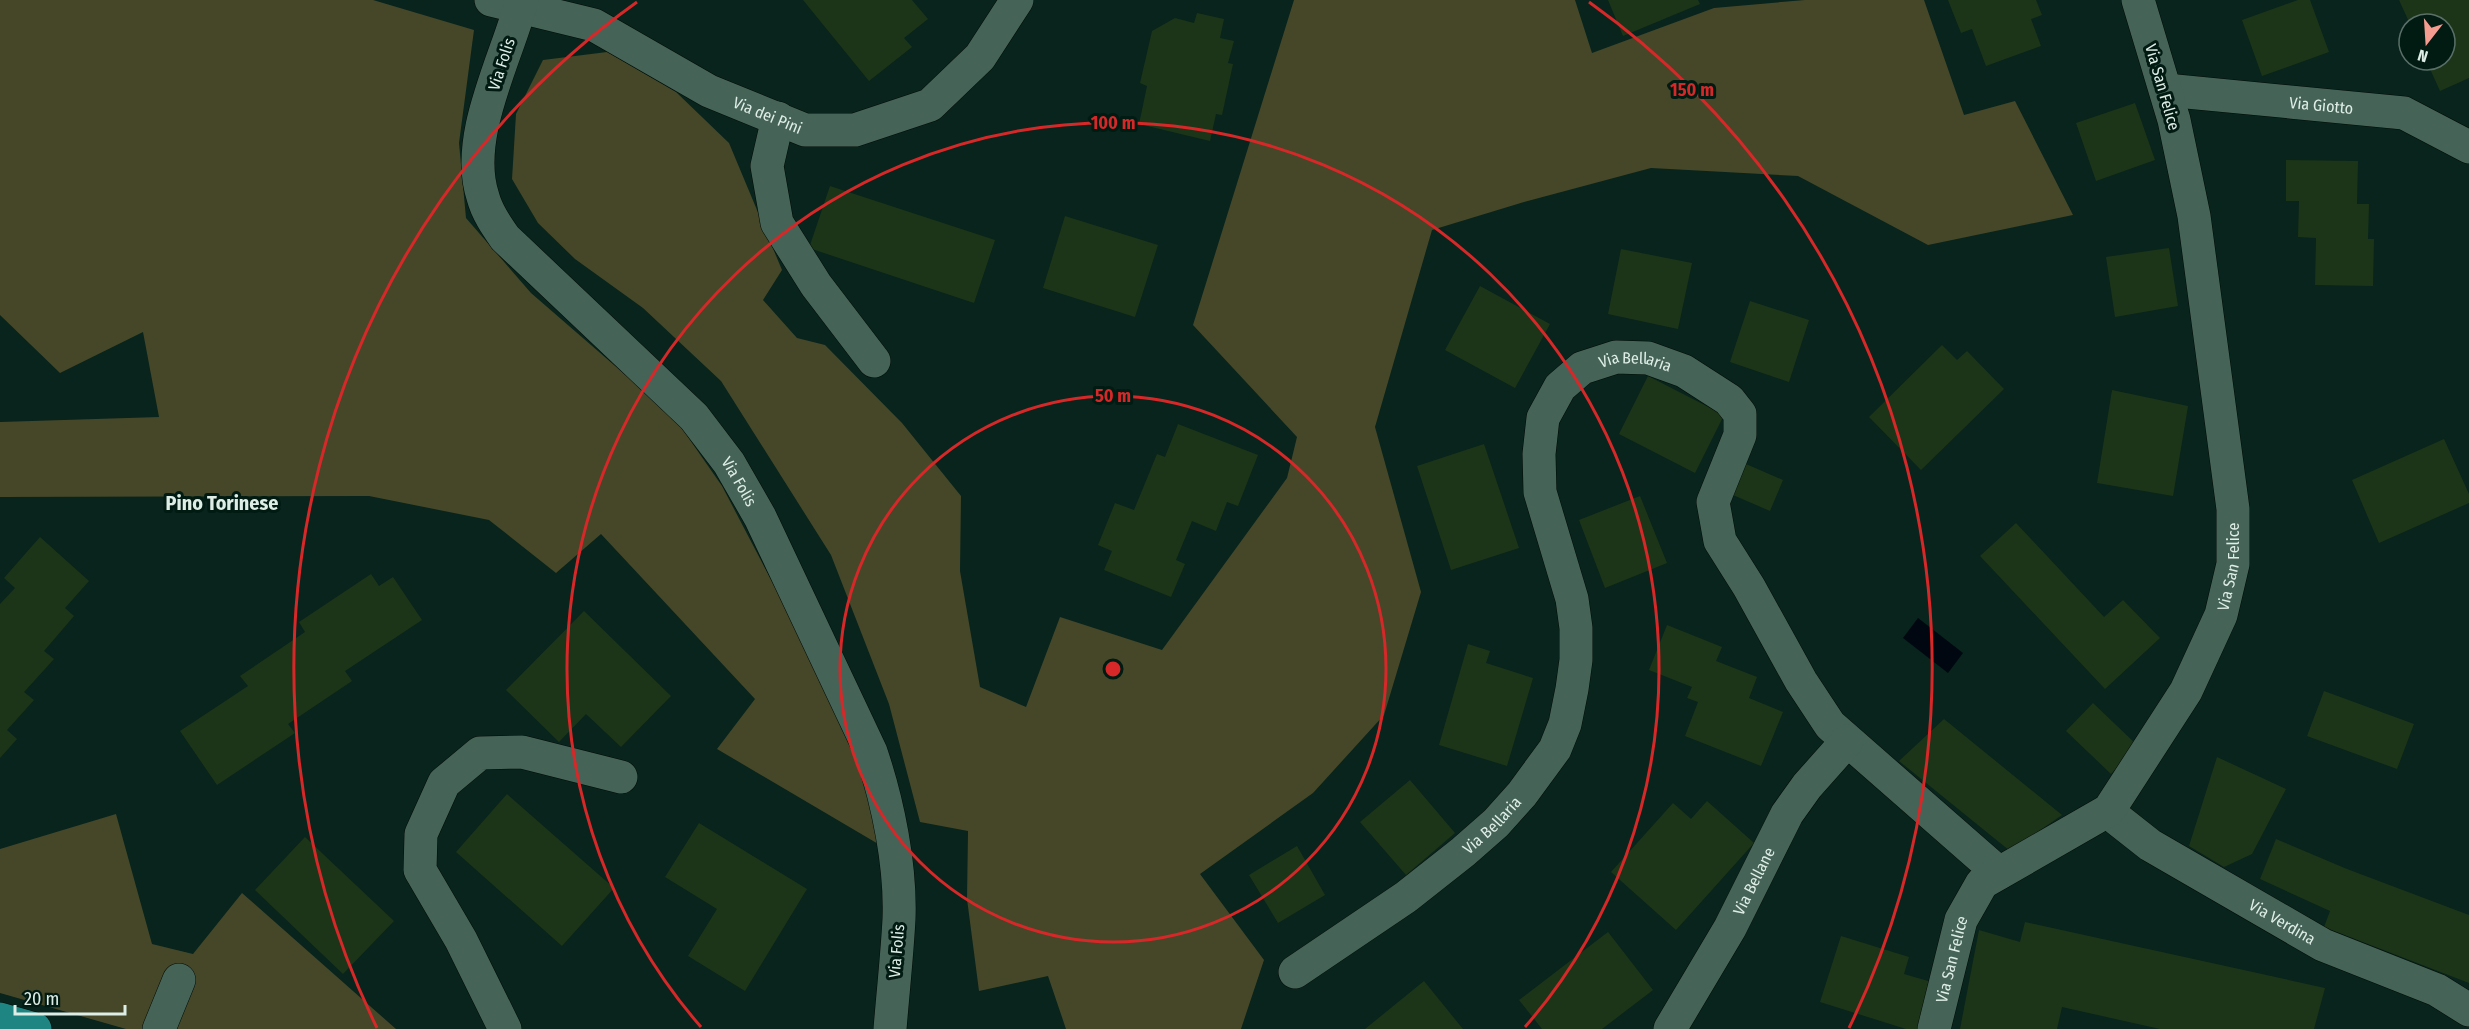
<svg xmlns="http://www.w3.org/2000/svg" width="2469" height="1029" viewBox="0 0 2469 1029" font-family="'Fira Sans Condensed',sans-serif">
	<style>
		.green { fill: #454728 }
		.water { fill: #000710 }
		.building { fill: #1c3518 }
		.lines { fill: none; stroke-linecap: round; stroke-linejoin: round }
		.minor-casing { stroke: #000d06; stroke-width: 34 }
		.major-casing { stroke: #000d06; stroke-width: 34 }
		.minor { stroke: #466358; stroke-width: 33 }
		.major { stroke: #1e8583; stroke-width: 33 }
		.ring { fill: none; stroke: #d62828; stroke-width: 3 }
		.labels { text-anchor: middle; stroke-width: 6; stroke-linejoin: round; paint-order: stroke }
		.street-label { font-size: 16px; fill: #deeee7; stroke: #011b13 }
		.quarter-label { font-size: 20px; font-weight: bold; fill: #deeee7; stroke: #011b13 }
		.centre { fill: #d62828; stroke: #011b13; stroke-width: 3 }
		.ring-label { font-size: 18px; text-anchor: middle; font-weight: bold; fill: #d62828; stroke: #011b13; stroke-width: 6; stroke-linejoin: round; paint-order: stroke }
	</style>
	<rect width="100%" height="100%" fill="#08241c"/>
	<!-- green -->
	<path class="green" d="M0,0h373l101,30 -15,113 7,75 65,75 143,124 48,69 78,149 62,129 23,84 -168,-99 38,-50 -154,-165 -45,39 -67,-53 -120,-24 -369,1v-75l159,-5 -16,-85 -83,41 -60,-58z
		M1294,0h281l17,53 122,-45 91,-8h119l40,115 51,-14 58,114 -145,30 -130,-69 -147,-8 -127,34 -92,28 -57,197 46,165 -37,123 -71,78 -113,81 64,86 -23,69h-175l-18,-53 -69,15 -12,-92 1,-68 -48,-9 -31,-118 -58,-149 -110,-174 -78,-73 -68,-49 -37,-36 -26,-44 4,-65 27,-54 64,-8 69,40 53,51 53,127 -19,30 34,38 28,7 77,78 59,73 -1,75 20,116 46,20 34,-90 102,33 125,-172 10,-41 -104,-112z
		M116,814l36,130 41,10 49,-61 154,136h-270l-126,-36v-144z"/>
	<!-- water -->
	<path class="water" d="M1918,618l45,35 -15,20 -45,-35z"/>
	<!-- building -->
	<path class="building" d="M803,0h109l16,19 -24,19 8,9 -43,34z
		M1608,0h90l2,4 -77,32z
		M1948,0h88l6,15 -11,4 10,27 -55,20 -14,-37 -11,4z
		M2298,0h12l19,52 -67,24 -20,-56z
		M2399,0h70v78l-29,13 -14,-31h19v-36h-35z
		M1197,13l27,6 -4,19 14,3 -6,22 5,1 -11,51 -6,-1 -6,27 -71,-17 8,-38 -7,-3 12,-52 23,-13 19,5z
		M2135,103l20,57 -59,21 -20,-58z
		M2286,160l72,1 -1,43h12l-1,35h6l-1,47 -58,-1 1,-47 -18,-1 1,-36h-13z
		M830,186l165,54 -21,63 -165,-55z
		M1065,216l93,29 -23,72 -92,-29z
		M2169,248l9,58 -63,11 -9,-60z
		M1621,249l71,14 -14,66 -70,-15z
		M1480,286l70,38 -35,64 -70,-38z
		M1750,301l59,19 -20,62 -59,-20z
		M1942,345l15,15 10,-9 37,38 -83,81 -52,-53z
		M1648,376l76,39 -29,58 -76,-39z
		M2112,390l76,16 -15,90 -76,-13z
		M1178,424l80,31 -20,51 -11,-4 -11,29 -24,-10 -16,39 9,4 -14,33 -67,-27 8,-19 -14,-6 17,-42 19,7 23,-56 8,3z
		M2444,439l25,55v9l-90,40 -27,-63z
		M1484,444l35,104 -68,22 -34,-104z
		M1746,464l37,16 -13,31 -37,-16z
		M1640,496l27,67 -62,25 -26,-68z
		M2016,523l88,94 19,-17 37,38 -55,51 -125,-133z
		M40,537l49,44 -24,27 9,8 -30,35 10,8 -30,33 10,8 -27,30 10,9 -17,19v-154l15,-16 -11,-10z
		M371,574l8,12 14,-9 29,43 -77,51 7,10 -64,43 7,9 -78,52 -37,-54 68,-45 -8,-10 65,-44 -6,-10z
		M584,611l87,85 -50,51 -35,-33 -27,28 -53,-52z
		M1667,625l55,22 -6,14 41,16 -8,21 34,14 -22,54 -76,-30 13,-34 -11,-4 5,-11 -43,-17z
		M1468,644l22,7 -4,12 47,15 -26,88 -68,-21z
		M2324,691l90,33 -17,45 -90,-33z
		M2093,703l45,43 -27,28 -45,-43z
		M1944,719l118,96 -52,36 -111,-90z
		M2217,757l69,32 -34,65 -28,13 -35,-21z
		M1410,780l45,53 -49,42 -46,-53z
		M507,794l107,94 -52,58 -106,-94z
		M1707,801l47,42 -78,87 -65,-58 62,-69 18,16z
		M699,823l108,66 -62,102 -57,-35 29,-47 -52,-32z
		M305,837l89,84 -51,53 -88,-84z
		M2276,839l71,30 122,46v68l-145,-56 6,-16 -70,-32z
		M1297,846l28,49 -47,28 -29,-48z
		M2025,922l300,66 -11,41h-154l-98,-22 -5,22h-97l19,-99 41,12z
		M1608,932l45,58 -51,39h-60l-23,-29z
		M1841,936l68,21 -5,17 31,9 -14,46h-15l-86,-27z
		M1424,981l39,48h-98z"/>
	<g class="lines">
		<defs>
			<g id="minor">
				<path id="s1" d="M491,0l103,25 115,66 96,39h50l75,-25 50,-48 37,-57"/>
				<path id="s2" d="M522,0c-15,58 -59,137 -39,197 4,15 13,28 22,41l189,179 35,46 31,54 111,235c17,50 30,114 28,167 -2,37 -6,73 -9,110"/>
				<path id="s3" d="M2166,90l238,23 65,34"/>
				<path d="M778,118l-11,48 10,57 39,62 58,76"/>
				<path id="s4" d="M2109,810l8,9 33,26 173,100 114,45 32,20"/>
				<path id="s5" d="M1295,972l111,-75 57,-45 33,-29 26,-29 33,-45 10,-25 7,-35 4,-29v-32l-4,-29 -32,-107 -1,-38 4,-36 17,-31 22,-19 34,-11 32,1 36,13 45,29 11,14v21l-27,67 7,39 29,46 52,94 29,44 169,148"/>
				<path d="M159,1029l20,-49"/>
				<path d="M505,1029l-44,-89 -41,-70 1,-36 23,-51 36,-30 42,-1 99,25"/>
				<path id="s6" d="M1670,1029l60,-101 57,-114 20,-28 40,-45"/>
				<path id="s7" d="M1934,1029l27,-109 21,-37 127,-73 77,-119 35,-76 12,-51v-55l-39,-293 -20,-96 -36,-120"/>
			</g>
			<path id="major" d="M0,1019l35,10"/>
		</defs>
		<!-- minor casing -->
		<use href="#minor" class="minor-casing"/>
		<!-- major casing -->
		<use href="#major" class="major-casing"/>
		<!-- minor -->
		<use href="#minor" class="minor"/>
		<!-- major -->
		<use href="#major" class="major"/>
	</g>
	<!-- distance rings -->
	<g class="ring">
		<circle cx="1113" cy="669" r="273"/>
		<path d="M701 1027A546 546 0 1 1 1525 1027"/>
		<path d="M377 1028A819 819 0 0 1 637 2M1589 2A819 819 0 0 1 1849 1028"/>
	</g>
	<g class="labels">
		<!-- street labels -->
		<g class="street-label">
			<text transform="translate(501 64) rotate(-72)" y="6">Via Folis</text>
			<text transform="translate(2163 87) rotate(74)" y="6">Via San Felice</text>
			<text dy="6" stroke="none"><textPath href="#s3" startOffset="156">Via Giotto</textPath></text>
			<text dy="6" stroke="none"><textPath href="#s1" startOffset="302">Via dei Pini</textPath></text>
			<text dy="6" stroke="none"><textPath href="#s5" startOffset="804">Via Bellaria</textPath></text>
			<text dy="6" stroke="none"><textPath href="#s2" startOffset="590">Via Folis</textPath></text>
			<text dy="6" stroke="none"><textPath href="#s7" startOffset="576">Via San Felice</textPath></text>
			<text dy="6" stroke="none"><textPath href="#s5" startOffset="246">Via Bellaria</textPath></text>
			<text dy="6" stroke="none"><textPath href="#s6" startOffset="170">Via Bellane</textPath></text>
			<text dy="6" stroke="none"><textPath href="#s4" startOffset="207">Via Verdina</textPath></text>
			<text transform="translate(896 951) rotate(-85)" y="6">Via Folis</text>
			<text dy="6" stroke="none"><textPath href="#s7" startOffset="72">Via San Felice</textPath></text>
		</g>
		<!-- quarter labels -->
		<g class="quarter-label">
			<text x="222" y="510">Pino Torinese</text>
		</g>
	</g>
	<circle cx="1113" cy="669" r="9" class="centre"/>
	<g class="ring-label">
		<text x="1692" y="96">150 m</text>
		<text x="1113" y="129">100 m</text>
		<text x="1113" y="402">50 m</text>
	</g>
	<!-- north arrow -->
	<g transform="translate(2427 42) rotate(197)"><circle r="28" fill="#011b13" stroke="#596f68" stroke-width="1.5"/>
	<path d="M0-4.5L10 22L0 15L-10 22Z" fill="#f59c91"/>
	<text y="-9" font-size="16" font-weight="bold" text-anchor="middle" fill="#deeee7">N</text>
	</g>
	<!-- scale -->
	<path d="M15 1005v9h110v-9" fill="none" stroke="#deeee7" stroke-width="3"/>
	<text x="24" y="1005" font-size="18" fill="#deeee7" stroke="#011b13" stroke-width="4.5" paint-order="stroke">20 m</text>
</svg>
